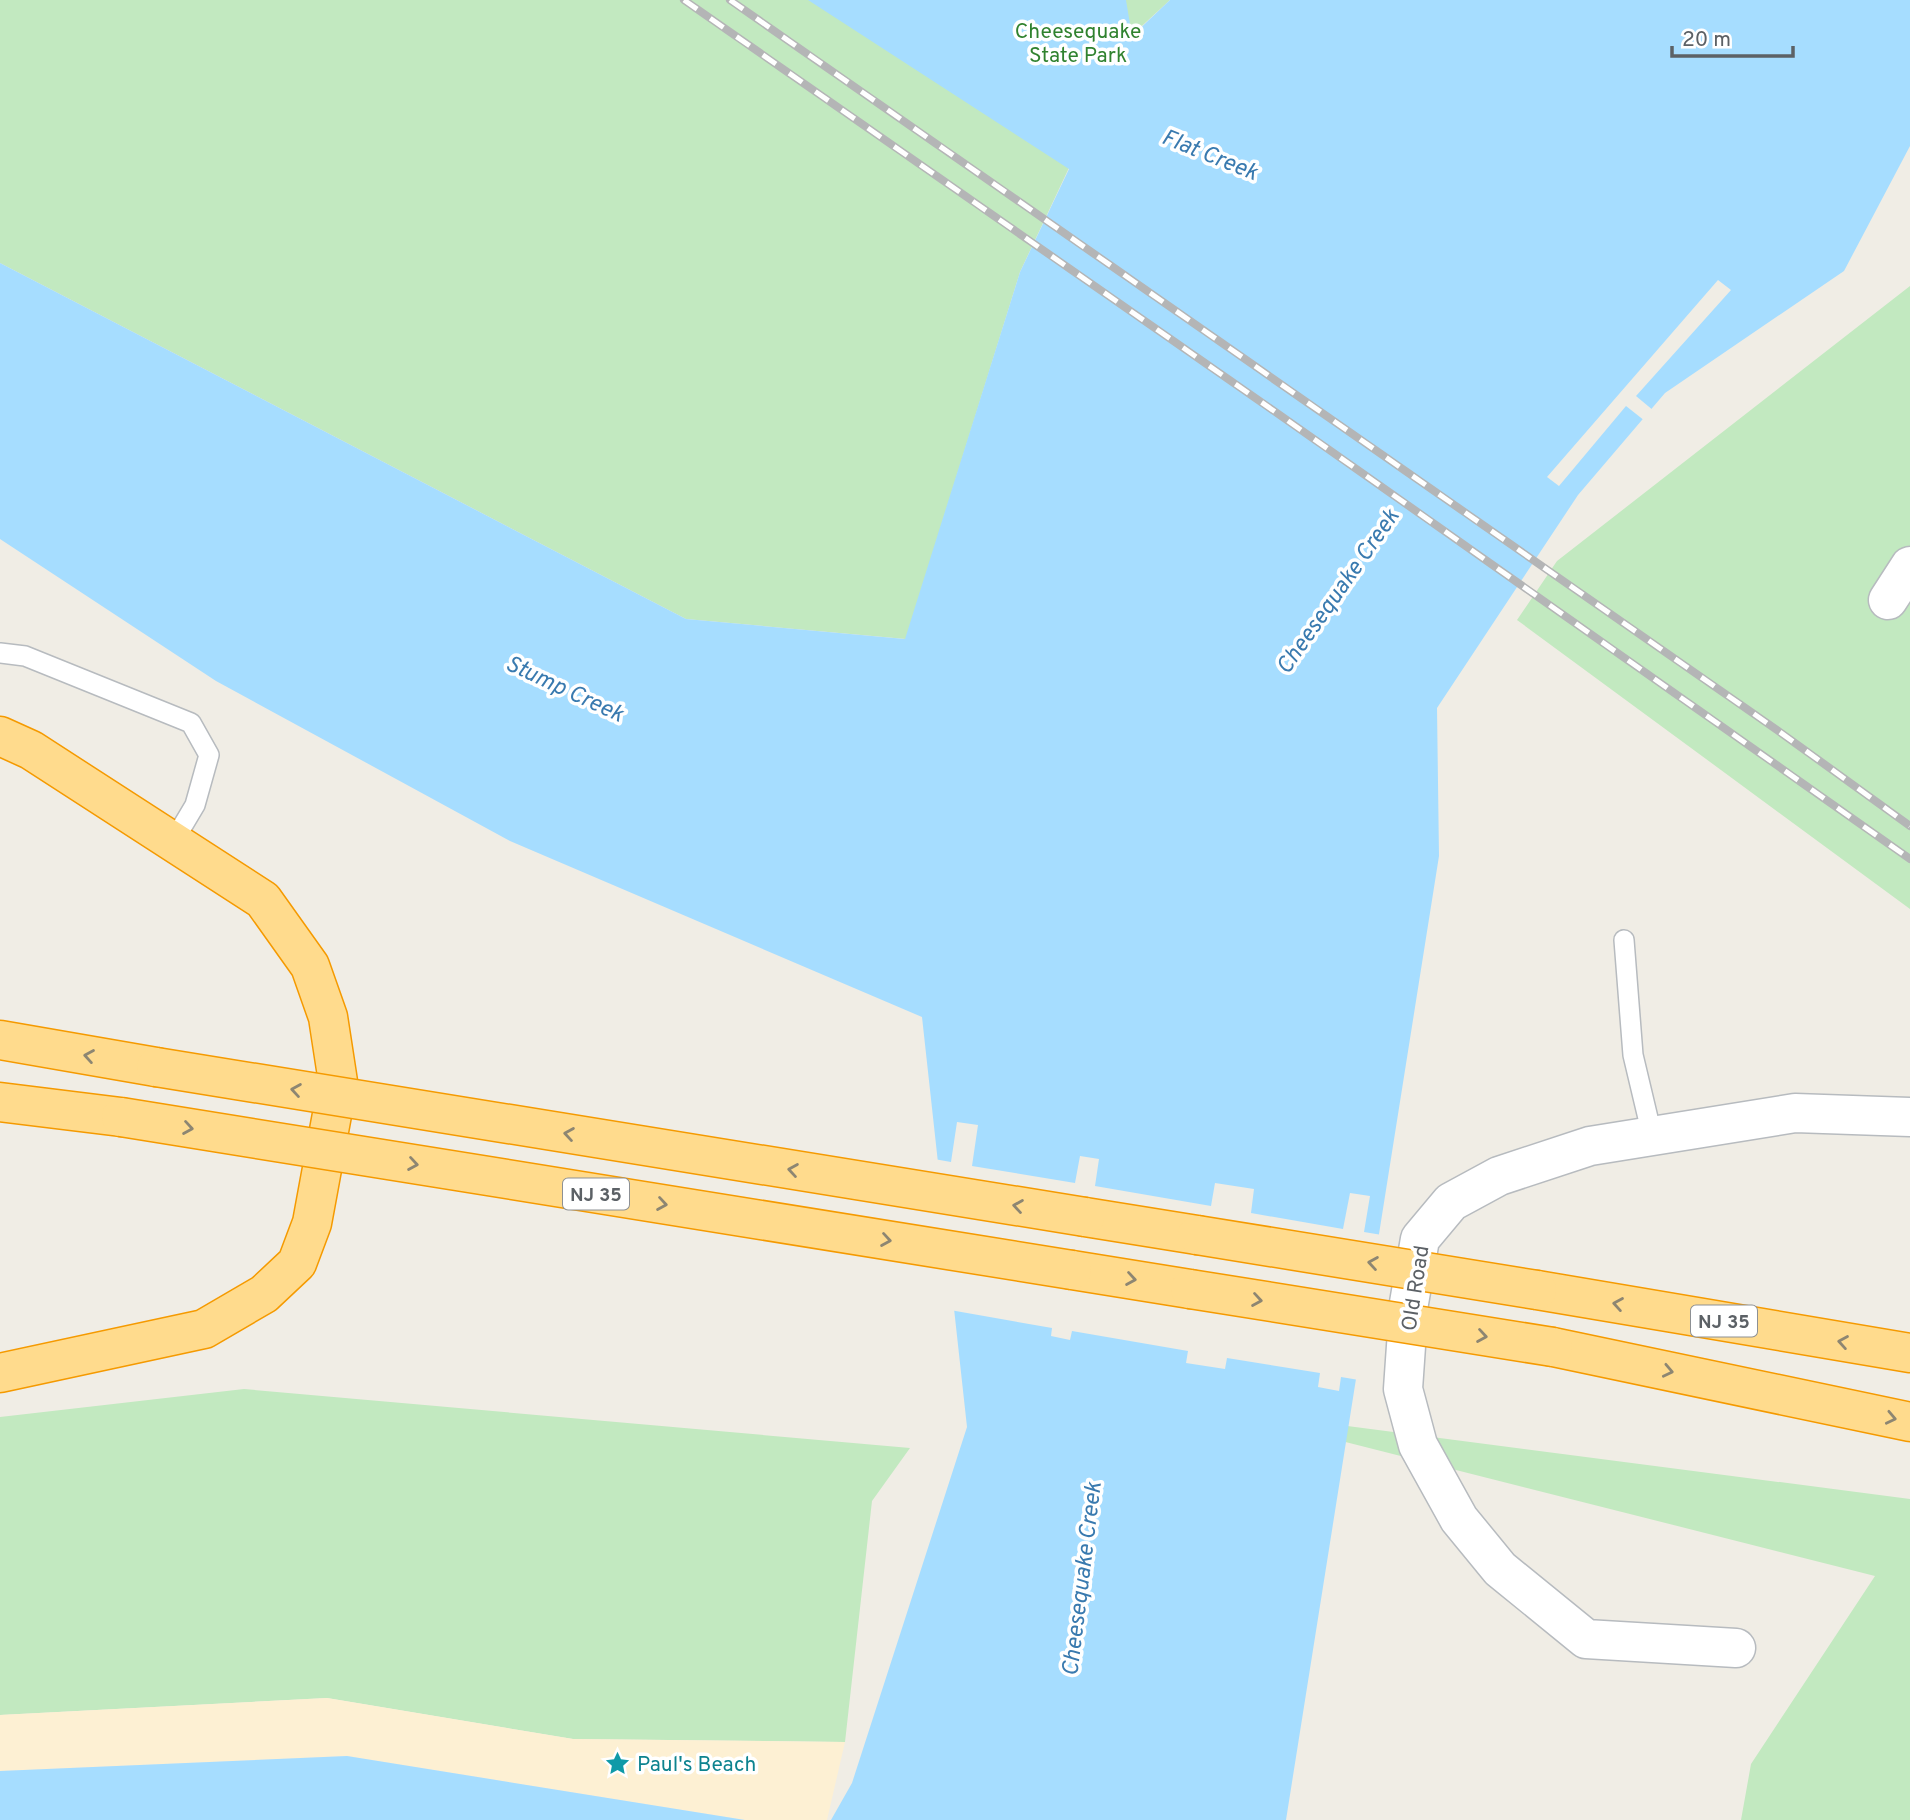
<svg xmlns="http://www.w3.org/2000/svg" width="1910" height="1820" viewBox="0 0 1910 1820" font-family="Overpass,sans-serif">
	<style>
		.green { fill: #c2e9c0 }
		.sand { fill: #fdf0d3 }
		.water { fill: #a6ddff }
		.pier { fill: #f0ede5 }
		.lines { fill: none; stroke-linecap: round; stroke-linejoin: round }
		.lane-casing { stroke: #b7bbbf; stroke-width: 22 }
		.street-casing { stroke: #b7bbbf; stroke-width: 41 }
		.highway-casing { stroke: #f59a00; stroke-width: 41 }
		.lane { stroke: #fff; stroke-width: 19 }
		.street { stroke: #fff; stroke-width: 38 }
		.highway { stroke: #ffdb8d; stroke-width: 38 }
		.rail-casing { stroke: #b4b5b6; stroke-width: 8 }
		.rail { stroke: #fff; stroke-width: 5; stroke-dasharray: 16; stroke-linecap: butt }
		.highway-bridge-casing { stroke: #f59a00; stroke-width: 41; stroke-linecap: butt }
		.highway-bridge { stroke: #ffdb8d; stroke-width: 38 }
		.oneway { stroke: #8d8672 }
		.labels { text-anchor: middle; stroke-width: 7; stroke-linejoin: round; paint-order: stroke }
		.shield { fill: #fff; stroke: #8d9094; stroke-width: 2 }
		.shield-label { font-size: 19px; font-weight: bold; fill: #5c6166 }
		.park-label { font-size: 21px; fill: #30822f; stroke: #fff }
		.street-label { font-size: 21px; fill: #5c6166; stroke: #fff }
		.culture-label { font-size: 21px; fill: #0d838f; stroke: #fff; text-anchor: start }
		.water-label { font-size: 23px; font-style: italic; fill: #397aaf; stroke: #fff }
	</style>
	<rect width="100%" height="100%" fill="#f0ede5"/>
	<!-- green -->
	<path class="green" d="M0,0h1170l-39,36 -111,236 -114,367 -220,-20 -686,-356z
		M1910,286v623l-393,-289 40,-59z
		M244,1389l666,59 -38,53 -27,241 -272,-3 -246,-41 -327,17v-298z
		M1309,1421l601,78v321h-169l10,-56 124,-188 -569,-144z"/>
	<!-- sand -->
	<path class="sand" d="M327,1698l246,41 272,3 -18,78h-82l-398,-64 -347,15v-56z"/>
	<!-- water -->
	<path class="water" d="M808,0h318l6,36 38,-36h740v146l-66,125 -179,122 -87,102 -141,213 2,148 -153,964h-455l21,-37 115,-356 -45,-410 -412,-176 -294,-160 -216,-142v-276l686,356 219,20 115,-367 49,-103z
		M347,1756l398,64h-745v-49z"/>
	<!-- pier -->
	<path class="pier" d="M1718,280l13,10 -95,106 18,15 -9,10 -19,-15 -67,80 -12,-9z
		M957,1122l21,3 -6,41 103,17 5,-27 19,3 -4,27 116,20 4,-23 39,6 -3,24 92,16 7,-36 20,3 -6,36 18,3 -23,145 -18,-3 -2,14 -21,-4 2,-14 -93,-15 -2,11 -39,-6 2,-12 -116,-20 -2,9 -19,-4 1,-8 -102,-18 -16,-151 17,3z"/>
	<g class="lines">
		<defs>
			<path id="lane" d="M0,653l25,3 166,67 18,32 -14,50 -22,37
				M1624,940l9,115 19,80"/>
			<path id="street" d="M1888,600l22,-34
				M1736,1648l-150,-9 -86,-70 -41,-50 -41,-74 -15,-56 6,-86 11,-64 31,-37 48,-26 91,-30 205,-33 115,4"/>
			<path id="highway" d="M0,736l31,14 232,150 47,66 18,51 10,65 -26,141 -15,40 -33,31 -60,35 -204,44
				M0,1040l156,27
				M0,1102l121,15
				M1085,1217l112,18
				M1072,1270l118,19
				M1537,1290l373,63
				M1553,1347l357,75"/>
		</defs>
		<!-- lane casing -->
		<use href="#lane" class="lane-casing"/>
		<!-- street casing -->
		<use href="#street" class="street-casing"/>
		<!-- highway casing -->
		<use href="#highway" class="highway-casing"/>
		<!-- lane -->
		<use href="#lane" class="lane"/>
		<!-- street -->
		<use href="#street" class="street"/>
		<!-- highway -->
		<use href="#highway" class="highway"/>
		<defs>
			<path id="rail" d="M684,0l600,418 626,441
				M730,0l1047,730 133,96"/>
		</defs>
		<!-- rail casing -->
		<use href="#rail" class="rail-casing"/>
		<!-- rail -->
		<use href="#rail" class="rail"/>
		<defs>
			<path id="highway-bridge" d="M156,1067l929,150
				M121,1117l951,153
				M1197,1235l340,55
				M1190,1289l363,58"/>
		</defs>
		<!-- highway-bridge casing -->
		<use href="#highway-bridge" class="highway-bridge-casing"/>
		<!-- highway-bridge -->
		<use href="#highway-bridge" class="highway-bridge"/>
	</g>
	<!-- one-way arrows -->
	<defs><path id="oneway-chevron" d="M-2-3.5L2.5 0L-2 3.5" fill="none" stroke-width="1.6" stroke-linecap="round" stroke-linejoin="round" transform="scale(1.75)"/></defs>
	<g class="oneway">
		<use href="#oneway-chevron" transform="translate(89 1056) rotate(-170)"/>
		<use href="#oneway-chevron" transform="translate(296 1090) rotate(-171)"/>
		<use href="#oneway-chevron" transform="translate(188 1128) rotate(9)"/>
		<use href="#oneway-chevron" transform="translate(569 1134) rotate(-171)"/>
		<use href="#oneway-chevron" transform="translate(413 1164) rotate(9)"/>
		<use href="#oneway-chevron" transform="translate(793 1170) rotate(-171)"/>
		<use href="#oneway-chevron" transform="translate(662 1204) rotate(9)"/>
		<use href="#oneway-chevron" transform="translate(1018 1206) rotate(-171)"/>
		<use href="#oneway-chevron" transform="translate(886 1240) rotate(9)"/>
		<use href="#oneway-chevron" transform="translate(1373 1263) rotate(-171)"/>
		<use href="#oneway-chevron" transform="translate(1131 1279) rotate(9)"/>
		<use href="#oneway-chevron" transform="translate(1257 1300) rotate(9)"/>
		<use href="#oneway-chevron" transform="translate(1618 1304) rotate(-170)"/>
		<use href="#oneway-chevron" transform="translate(1482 1336) rotate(9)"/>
		<use href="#oneway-chevron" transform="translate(1843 1342) rotate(-170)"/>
		<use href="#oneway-chevron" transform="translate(1668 1371) rotate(12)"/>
		<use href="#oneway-chevron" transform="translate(1891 1418) rotate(12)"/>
	</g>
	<!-- icons -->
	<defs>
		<symbol id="sight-bare" viewBox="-9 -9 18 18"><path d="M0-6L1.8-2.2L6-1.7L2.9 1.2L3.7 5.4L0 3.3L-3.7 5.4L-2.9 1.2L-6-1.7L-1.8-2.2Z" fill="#0f9aa8" stroke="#fff" stroke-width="2.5" paint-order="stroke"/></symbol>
	</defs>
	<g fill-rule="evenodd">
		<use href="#sight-bare" x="600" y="1746" width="35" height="35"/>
	</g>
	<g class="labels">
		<!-- shield labels -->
		<g class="shield">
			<rect x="563" y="1178.5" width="66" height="31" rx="5"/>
			<rect x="1691" y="1305.5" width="66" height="31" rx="5"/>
		</g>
		<g class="shield-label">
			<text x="596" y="1201">NJ 35</text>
			<text x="1724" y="1328">NJ 35</text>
		</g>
		<!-- park labels -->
		<g class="park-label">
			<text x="1078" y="38">Cheesequake<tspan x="1078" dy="24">State Park</tspan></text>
		</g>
		<!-- street labels -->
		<g class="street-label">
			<text transform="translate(1415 1288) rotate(-81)" y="7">Old Road</text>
		</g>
		<!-- culture labels -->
		<g class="culture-label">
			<text x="637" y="1771">Paul's Beach</text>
		</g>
		<!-- water labels -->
		<g class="water-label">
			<text transform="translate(1210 154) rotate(22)" y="8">Flat Creek</text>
			<text transform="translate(1337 591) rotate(-55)" y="8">Cheesequake Creek</text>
			<text transform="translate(565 688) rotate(25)" y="8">Stump Creek</text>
			<text transform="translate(1081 1579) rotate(-83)" y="8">Cheesequake Creek</text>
		</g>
	</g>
	<!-- scale -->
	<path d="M1672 46v10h121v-10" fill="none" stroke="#5c6166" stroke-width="3.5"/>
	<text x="1682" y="46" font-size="21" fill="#5c6166" stroke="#ffffff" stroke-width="5" paint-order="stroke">20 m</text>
</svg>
